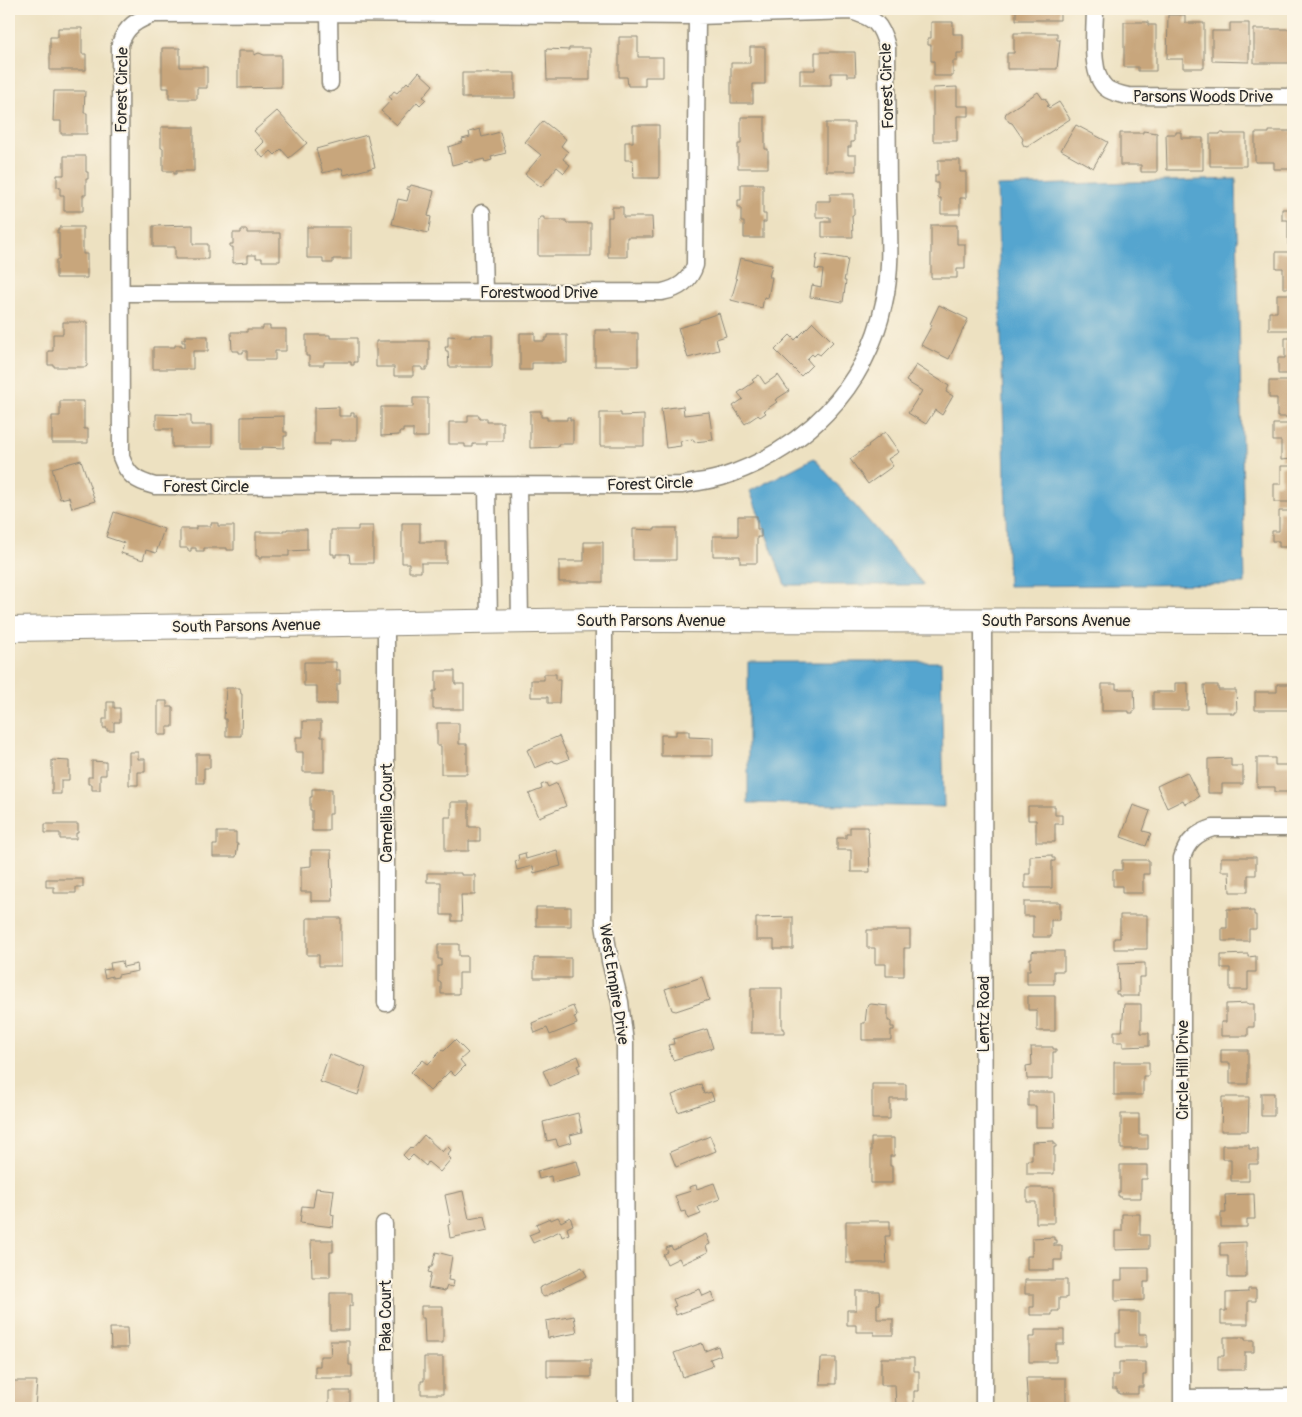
<svg xmlns="http://www.w3.org/2000/svg" width="1302" height="1417" viewBox="0 0 1302 1417" font-family="Pangolin,sans-serif">
	<style>
		.water { fill: #54a5cf; stroke: #40687d }
		.building { fill: #c8a67b }
		.lines { fill: none; stroke-linecap: round; stroke-linejoin: round }
		.minor-casing { stroke: #8c8676; stroke-width: 19 }
		.secondary-casing { stroke: #8c8676; stroke-width: 26 }
		.minor { stroke: #fff; stroke-width: 16 }
		.secondary { stroke: #fff; stroke-width: 24 }
		.labels { text-anchor: middle; stroke-width: 4; stroke-linejoin: round; paint-order: stroke }
		.street-label { font-size: 16px; fill: #2b2b2b; stroke: #fcf5e5 }
	</style>
	<rect width="100%" height="100%" fill="#fcf5e5"/>
	<filter id="ink" filterUnits="userSpaceOnUse"><feTurbulence type="fractalNoise" baseFrequency=".02" numOctaves="2"/><feDisplacementMap in="SourceGraphic" scale="10" xChannelSelector="R" yChannelSelector="G"/><feConvolveMatrix kernelMatrix="1 2 1 2 8 2 1 2 1" color-interpolation-filters="sRGB"/></filter>
	<filter id="wash" filterUnits="userSpaceOnUse"><feTurbulence type="fractalNoise" baseFrequency=".0096" numOctaves="4" result="noise"/><feDisplacementMap in="SourceGraphic" scale="20" xChannelSelector="R" yChannelSelector="G"/><feGaussianBlur stdDeviation="1.12" result="paint"/><feColorMatrix in="noise" values="0 0 0 0 0 0 0 0 0 0 0 0 0 0 0 0 0 1.4 0 .05"/><feComposite in="paint" operator="in"/></filter>
	<g filter="url(#wash)">
		<rect width="100%" height="100%" fill="#ede1c1"/>
		<!-- water -->
		<path class="water" d="M1236,179l9,405 -237,2 -11,-400z
			M814,458l110,127h-139l-35,-94z
			M748,662h193l3,145 -196,-4z"/>
		<g id="blocks">
			<!-- building -->
			<path class="building" d="M1016,9h44v11h-44z
				M1168,15h17v8h19v45h-21v-9h-16z
				M931,22h22v12h10v19h-6v8h-4v15h-19v-15h-3v-16h-3v-7h3z
				M1124,22h24v3h8v46h-18v-4h-14z
				M1230,23h19v39l-37,-1v-30h18z
				M58,28h24v26h4v16h-36v-33h8z
				M1254,29h37v34h-37z
				M1014,33h43v7h3l-3,29h-50v-16h7z
				M619,37h19v20h25v20h-18v9h-17l-1,-9h-8z
				M750,47h15v37h-12v19h-22v-40h19z
				M162,48h18v19h27v21h-10v11h-28v-11h-7z
				M569,48h21v32h-43l-1,-31 23,1z
				M238,51h16v4l5,-2 5,2h17v32l-43,1z
				M815,52h40l1,24h-9v-3h-16v12h-31v-15h15z
				M419,72l14,13 -10,12 3,2 -6,6 -3,-3 -20,23 -16,-14 11,-12 -3,-2 5,-6 3,2 10,-11 2,2z
				M462,73h53v25h-53z
				M957,87v19h12v10h-12v25h-24v-53z
				M54,91h31l-1,22h3v21h-26v-13h-8z
				M1038,92l5,7 2,-1 4,7 -2,1 2,2 10,-6 11,17 -43,28 -3,-1 -2,-4 1,-3 -11,-16 -3,-1 -4,-6 1,-3z
				M277,111l30,32 -18,15 -8,-9 -6,6 -4,-4 -8,7 -7,-8 8,-8 -10,-11z
				M741,117h24v32h3v19h-30v-24h3z
				M543,121l23,18 -5,7 7,6 -5,7 7,6 -6,8 -7,-6 -16,20 -16,-13 16,-19 -16,-13z
				M826,123h28v19h-3v5h-3v8h8v16h-30z
				M633,125h26v53h-25l-1,-18h-8v-18h8z
				M1076,125l32,17 -15,26 -32,-18z
				M161,127h33v44h-18v3h-2v-3h-11v-23h-2z
				M480,129l2,8 18,-5 6,21 -15,4 1,3 -7,2 -1,-3 -15,4 -1,-2 -16,4 -4,-18 15,-5 -1,-3 8,-2 -1,-5z
				M1143,131l14,2v39h-16v-7h-21v-32h23z
				M1269,131h23v38h-18v-7h-19v-29h14z
				M1176,132h5v6h22v32h-36l-1,-36h10z
				M1220,133h4v1h22v32h-36v-32h10z
				M367,135l8,32 -31,8 -2,-7 -19,5 -7,-24z
				M64,156h22v16h2v7h-2v16h-3v16h-19v-16h-4v-8h-3v-12h7z
				M938,160h22v12h6v26h-6v16h-19v-16h-3v-15h-3v-8h3z
				M741,184h22v30h3v8h-3v16h-19v-16h-3v-15h-3v-7h3z
				M411,185l23,6 -6,25 3,1 -3,16 -36,-9 6,-25 9,2 3,-11 -3,-1v-2h3z
				M830,194h24v21h-2l1,22h-31v-15h8v-5h-14v-16h14z
				M612,207h11v10h29l1,20h-26v20h-19v-40h4z
				M1282,209h11v36h-5v-25h-6z
				M540,217h4v3h22v3h25v33h-53v-36h2z
				M193,225v19h15v15h-33v-12h-22v-21z
				M931,225h26v19h8v25h-8v9h-26z
				M59,227h24v27h4v24h-31v-18h3v-27h-2v-3h2z
				M307,227h44v32h-18v4h-10v-5h-16z
				M241,230h6v3h33v28h-18v-3h-6v-3h-8v7l-15,1v-16h-3v-3h3v-11h8z
				M1276,252h17v36h-10v-20h-7z
				M817,254l31,5 -4,22h2l-3,21 -33,-5 2,-12 9,2 2,-17 -8,-1z
				M740,258l32,7 -3,12h3l-4,21 -4,-1 -2,11 -31,-8 6,-21 -2,-1z
				M1277,294h16v36h-24v-18h8z
				M939,305l29,14 -19,40 -28,-14 11,-20 -2,-1z
				M719,313l7,23 -10,3 3,11 -31,8 -10,-30 21,-6v-2z
				M63,322h24v44l-1,1h-32v-2h-6v-14h5v-17h10z
				M813,322l20,20 -13,13 -3,-2 -3,3 -2,-2 -5,5 5,6 -11,11 -26,-26 15,-15 5,5z
				M263,326h7v3h16v22h-11v9h-28v-9h-4v2h-4v-2h-7l-1,-19h16v-3h16z
				M595,330h16v3h27v33h-43z
				M520,333h15v8h10v-3h3v-3h19v28h-35v7h-12z
				M306,335h24v3h27v24h-3v3h-3v-3h-27v3h-15v-9h-3z
				M471,335h21v32h-43l-1,-16h-2l-1,-4h3v-11l23,1z
				M185,336h23v15h-15v18h-40v-22h22v-2h7v2h3v-5h-3v-3h3z
				M1285,338h8v36h-15v-16h7z
				M376,341h53v26h-3v3h-4v-3h-9v9h-19v-9h-18z
				M916,365l33,21 -3,6 7,4 -11,19 -7,-5 -9,14 -18,-11 14,-22 -16,-10z
				M759,375l6,9 13,-9 11,16 -14,9 2,2 -13,9 2,2 -6,4 -2,-2 -13,9 -12,-18 10,-7 -5,-6 16,-11 -2,-2z
				M1269,381h24v36h-16v-19h-8z
				M413,398h15v39h-15v-8h-10v3h-4v3l-18,1v-29h32z
				M60,401h24v28h4v14h-36v-27h8z
				M683,406l1,9 25,-3 4,28 -19,2 -1,-3 -13,2 1,5 -15,2 -5,-39z
				M339,407v9h12v-3h3v3h3v24h-27v4h-16v-36z
				M530,411h11v6h6v3h20v-3h3v3h3v24h-15v3l-28,1z
				M600,413h21v3l23,-1v31h-44z
				M156,414l35,1v10h21v22h-40v-18h-16z
				M468,415h11v3h8v4h16v19h-16v3h-14v3h-8v-3h-16v-22h19z
				M284,416v16h3v4h-3v12l-22,-1v2h-21v-32z
				M1273,424h20v35l-12,1v-19h-8z
				M885,432l14,20 -11,7 5,7 -25,18 -18,-25 19,-13 -1,-1z
				M81,460l14,41 -23,7 -3,-11 -9,2 -8,-31z
				M1281,466h12v36h-19v-18h7z
				M1279,511h14v36h-14v-6h-7v-10h7z
				M114,512l50,17 -8,24 -10,-3 -3,10 -22,-7 3,-10 -18,-6z
				M738,516h19v13h4v8h-4v26h-17v-7h-27v-20h25z
				M211,523h7v3h16v24h-7v-2h-23v3h-8v-3h-5v3h-3v-3h-8v-19h16v-3h15z
				M402,523h18v19h26v21h-25v9h-12v-9h-7z
				M358,526h15v37h-23l-1,-9h-13v3h-2v-3h-3v-24h27z
				M655,528h21v32h-43v-31l22,1z
				M287,529h20v21l-18,1v5h-27v3h-3v-3h-3v-24h27v-2h4z
				M584,542h19v40h-44v-21h25z
				M304,662h32v8h4v14h-3v20h-20v-18h-13z
				M436,671h19v13h9v25h-31v-18h3z
				M544,674h12v6h4l-1,23h-11v-6h-17v-17h13z
				M1175,683h13v27h-35v-18h22z
				M1102,684h14v5h18l1,22h-2v2h-4v-2h-27z
				M1277,684h13v26h-35v-18h22z
				M1204,685h14v5h18l1,22h-3v2h-3v-2h-26z
				M226,688h14l1,6h1l-1,42h-15v-17h-2z
				M158,701h9v6h6v20h-6v8h-9z
				M107,702h7v6h6v14h-6v9h-7v-3h-4v-9h4z
				M303,721h18v16h3v35h-21v-20h-7v-15h7z
				M437,723h22v21h8v30h-26v-28h-4z
				M676,731h13v6l24,1v18h-52v-21h15z
				M559,736l10,23 -11,4 -4,-1 -1,-2 -18,8 -8,-18z
				M129,752h9v7h7v13h-7v13h-9z
				M196,754h14v14h-6v15h-8z
				M1231,758v8h12v18h-21v9h-14v-34z
				M1257,758h18v7h14v27h-14v-5h-18z
				M52,760l17,1v19h-8v14h-9z
				M92,761l14,1v13h-6v15h-8v-6h-4v-7h4z
				M1187,772l12,25 -14,7 -2,-4 -16,8 -10,-22z
				M546,783l2,4 9,-4 9,23 -27,11 -10,-23 13,-5 -1,-4z
				M312,789h20v25h-3v17h-17v-21h-2v-13h2z
				M451,802h18v25h11v14h-11v10h-24v-34h6z
				M1133,805l17,6 -7,20 8,2 -5,13 -25,-9z
				M1028,806h27v9h7v9h-7v18h-19v-22h-8z
				M45,824h33v9h-2v6h-16v-6h-15z
				M850,827h18l2,45h-19v-22h-14v-12h9v-4h4z
				M217,832h19v12h2l-2,13h-23v-12h4z
				M311,850h20l2,51h-22v-9h-10v-25l10,-1z
				M557,850l4,16 -27,7 -1,-7 -16,4 -2,-9 4,-1 -1,-5 7,-2 1,6z
				M1052,855v3h3v3h-3v27h-27v-14h5v-18z
				M1221,857h35v18h-8v17h-18l-1,-21h-8z
				M1122,860h27v14h-6v19h-21v-7h-9v-16h9z
				M427,873h34v2h14v20h-14l1,26h-10v-6h-11v-33h-14z
				M46,879h37v8h-7v6h-22v-6h-8z
				M1024,902h36v18h-9v17h-18v-21h-9z
				M536,907h35v19h-35z
				M1227,909h22v2h5v4h2v14h-7v12h-27v-13h5z
				M1120,915h27v34h-33v-11h6z
				M793,917v32h-19v-9h-18v-22z
				M307,918h34v48h-22v-11h-12z
				M867,930h43v18h-6v28h-18v-12h-11v-16h-8z
				M438,944h21v12h8v17h-8v21h-18v-12h-3v-16h3v-7h-3z
				M1035,951h29v20h-10v13h-27v-14h3v-12h2v-6z
				M1248,954v3l8,-1v16h-8v18h-18v-22h-9v-13z
				M534,958h37v20h-37z
				M122,961l1,6 14,-3 1,7 -20,4v2l-6,1v-2l-7,2 -2,-8 8,-1 -1,-6z
				M1145,963v14h-6v19h-20v-2h-3v-3h3l-1,-27z
				M702,977l7,23 -33,11 -4,-1 -7,-21z
				M751,988h31v41h2v4h-33z
				M1028,996h27v35h-18v-21h-9z
				M1248,1003v1h6v23h-6v9h-27v-14h5v-18z
				M871,1004l17,2v15h3v6h3v3h-3v10h-29v-17h3l2,-17z
				M1124,1004h17v29h8v13l-26,1v-5h-9v-11h8z
				M573,1006l4,10 -3,1 3,7 -27,11 -3,-7 -12,5 -3,-10z
				M707,1029l6,19 -40,12 -5,-15 6,-1 -1,-5z
				M455,1040l13,13 -8,7 5,6 -10,10 -5,-5 -20,20 -19,-19 12,-12 5,4 14,-14 2,1z
				M1031,1047h22v2h3v3h-3v27h-26l-1,-13 6,-1z
				M1221,1050h27v34h-18v-21h-9z
				M329,1054l37,14 -8,27 -38,-13z
				M578,1056l3,8 -4,2 3,6 -30,14 -7,-15z
				M1114,1062h35v14h-6v19h-29z
				M701,1084l3,10 7,-2 3,8 -36,12 -6,-17z
				M872,1084h34v15h-16v20h-18z
				M1028,1092h26l1,35h-19v-21h-8z
				M1261,1093h13v23h-13z
				M1222,1097h27l-1,34h-27z
				M578,1113l4,19 -12,3 2,7 -14,4 -2,-7 -9,2 -4,-19z
				M1121,1114h18v21h9v14h-27z
				M424,1135l18,17 5,-6 4,4 -4,5 4,4 -11,13 -12,-10 -2,4 -13,-11 -5,5 -5,-5 7,-8 2,2z
				M710,1136l6,15 -40,16 -6,-15z
				M871,1138h23v18h-4v10h2v17h-21z
				M1054,1141v3h2v3h-2v27h-27v-14h5v-18z
				M1222,1145h27v4h9v15h-9v17h-18v-22h-9z
				M577,1161l4,15 -29,7 -1,-7 -12,3 -2,-8z
				M1120,1165h27v14h-6v19h-21v-2h-2v-4h2z
				M714,1183l6,16 -22,8 3,7 -13,5 -2,-8 -5,1 -6,-16 16,-5 -2,-4 7,-2 1,4z
				M316,1188l18,2 -3,24 3,1 -1,12 -33,-4 2,-17 11,1z
				M1027,1188h27v35h-18v-21h-9z
				M463,1191l6,28 16,-3 3,14 -38,8 -2,-13 3,-1 -6,-29z
				M1254,1194l1,25h-8v8h-26v-14h5l-1,-18z
				M1122,1214h18v21h9v14l-34,1v-19h7z
				M558,1217l3,5 9,-5 3,8 -6,3 2,6 -7,3 -2,-6 -27,12 -4,-8 10,-4 -3,-7 14,-6 1,2z
				M846,1221h44v15h-5l2,27h-41z
				M706,1234l4,10 -4,2 2,6 -26,12 -3,-6 -12,6 -4,-9 5,-3 -2,-4 5,-2 2,4z
				M1054,1237v3h3v3h-3v3h8v14h-8v10h-27v-14h5v-18z
				M311,1240h22v12h-3v25h-18z
				M1246,1242v36h-18v-22h-8v-13z
				M436,1252l16,4 -4,24 6,1 -1,6 -6,-1 -2,5 -17,-3 3,-15 -3,-1 2,-5h2z
				M582,1267l5,9 -43,21 -4,-3 -1,-6z
				M1122,1268h27v14h-5v18l-29,1v-21h7z
				M1025,1280h42v18h-8v13h-7v4h-22v-8h4v-13h-9z
				M700,1289l3,7 9,-4 3,9 -39,14 -3,-8 3,-1 -3,-7z
				M1248,1289h8v12h-8v23h-27v-13h5v-18l22,-1z
				M856,1291h23l1,13h-3v15h16v16h-19v-3h-18v-7h-9v-15h9z
				M330,1293h22v13h-3v24h-19z
				M421,1306h22v37h-18l-1,-25h-3z
				M1120,1312h19v22h8v13h-31v-14h4z
				M574,1316l3,17 -29,5 -2,-17z
				M110,1328h17l1,20h-17z
				M1035,1330h29v14h-8v18h-27v-25h6z
				M1224,1337h21v3h9v12h-9v18h-27v-14h6z
				M330,1341h19v24h3v13h-37v-12h5v-10h11z
				M702,1343l3,8 13,-5 3,9 -11,4 3,7 -30,11 -9,-24z
				M424,1357h19v37h-22v-13h3z
				M821,1358h15v26h-16z
				M881,1358h33v13h5v20h-5v16h-18l-1,-22h-14z
				M547,1360h44v17h-44z
				M1119,1362h27v13h-3v12h-5v7h-19v-2h-2v-3h-5v-14h7z
				M1026,1378h40v30h-38z
				M9,1381h28l-2,27 -26,-1z
				M329,1391h21v12h-3v5h-18z"/>
		</g>
	</g>
	<g filter="url(#ink)">
		<use href="#blocks" fill-opacity="0" stroke="#8c8676" stroke-width="1"/>
		<g class="lines">
			<defs>
				<path id="minor" d="M1095,9c0,21 -6,65 11,79 6,5 15,6 22,8l165,1
					M851,11c23,7 30,12 36,36 0,50 1,101 1,151 1,35 4,71 -4,105 -18,86 -80,147 -162,174 -13,4 -27,5 -40,8l-527,1c-19,-5 -27,-10 -34,-29l-1,-413c6,-18 17,-24 34,-30l175,-1 368,3z
					M329,13l1,70
					M482,213l2,79
					M121,293l541,-1c16,-3 28,-11 33,-27l2,-249
					M518,485l2,136
					M487,486l2,136
					M604,620v305l6,36 10,41 5,41 1,365
					M983,620l1,788
					M386,1003v-380
					M384,1224l1,184
					M1182,1398l111,-1
					M1182,1408v-550c5,-17 15,-25 31,-30h80"/>
				<path id="secondary" d="M9,629l595,-9 689,1"/>
			</defs>
			<!-- minor casing -->
			<use href="#minor" class="minor-casing"/>
			<!-- secondary casing -->
			<use href="#secondary" class="secondary-casing"/>
			<!-- minor -->
			<use href="#minor" class="minor"/>
			<!-- secondary -->
			<use href="#secondary" class="secondary"/>
		</g>
	</g>
	<g class="labels">
		<!-- street labels -->
		<g class="street-label">
			<text transform="translate(886 86) rotate(-92)" y="6">Forest Circle</text>
			<text transform="translate(121 90) rotate(-89)" y="6">Forest Circle</text>
			<text x="1203" y="102">Parsons Woods Drive</text>
			<text x="539" y="298">Forestwood Drive</text>
			<text transform="translate(650 483) rotate(-2)" y="6">Forest Circle</text>
			<text x="206" y="492">Forest Circle</text>
			<text x="651" y="626">South Parsons Avenue</text>
			<text x="1056" y="626">South Parsons Avenue</text>
			<text transform="translate(246 625) rotate(-1)" y="6">South Parsons Avenue</text>
			<text transform="translate(386 813) rotate(-90)" y="6">Camellia Court</text>
			<text transform="translate(615 984) rotate(81)" y="6">West Empire Drive</text>
			<text transform="translate(983 1014) rotate(-90)" y="6">Lentz Road</text>
			<text transform="translate(1182 1070) rotate(-90)" y="6">Circle Hill Drive</text>
			<text transform="translate(385 1316) rotate(-90)" y="6">Paka Court</text>
		</g>
	</g>
	<!-- margin -->
	<rect width="1302" height="1417" fill="none" stroke="#fcf5e5" stroke-width="30"/>
</svg>
